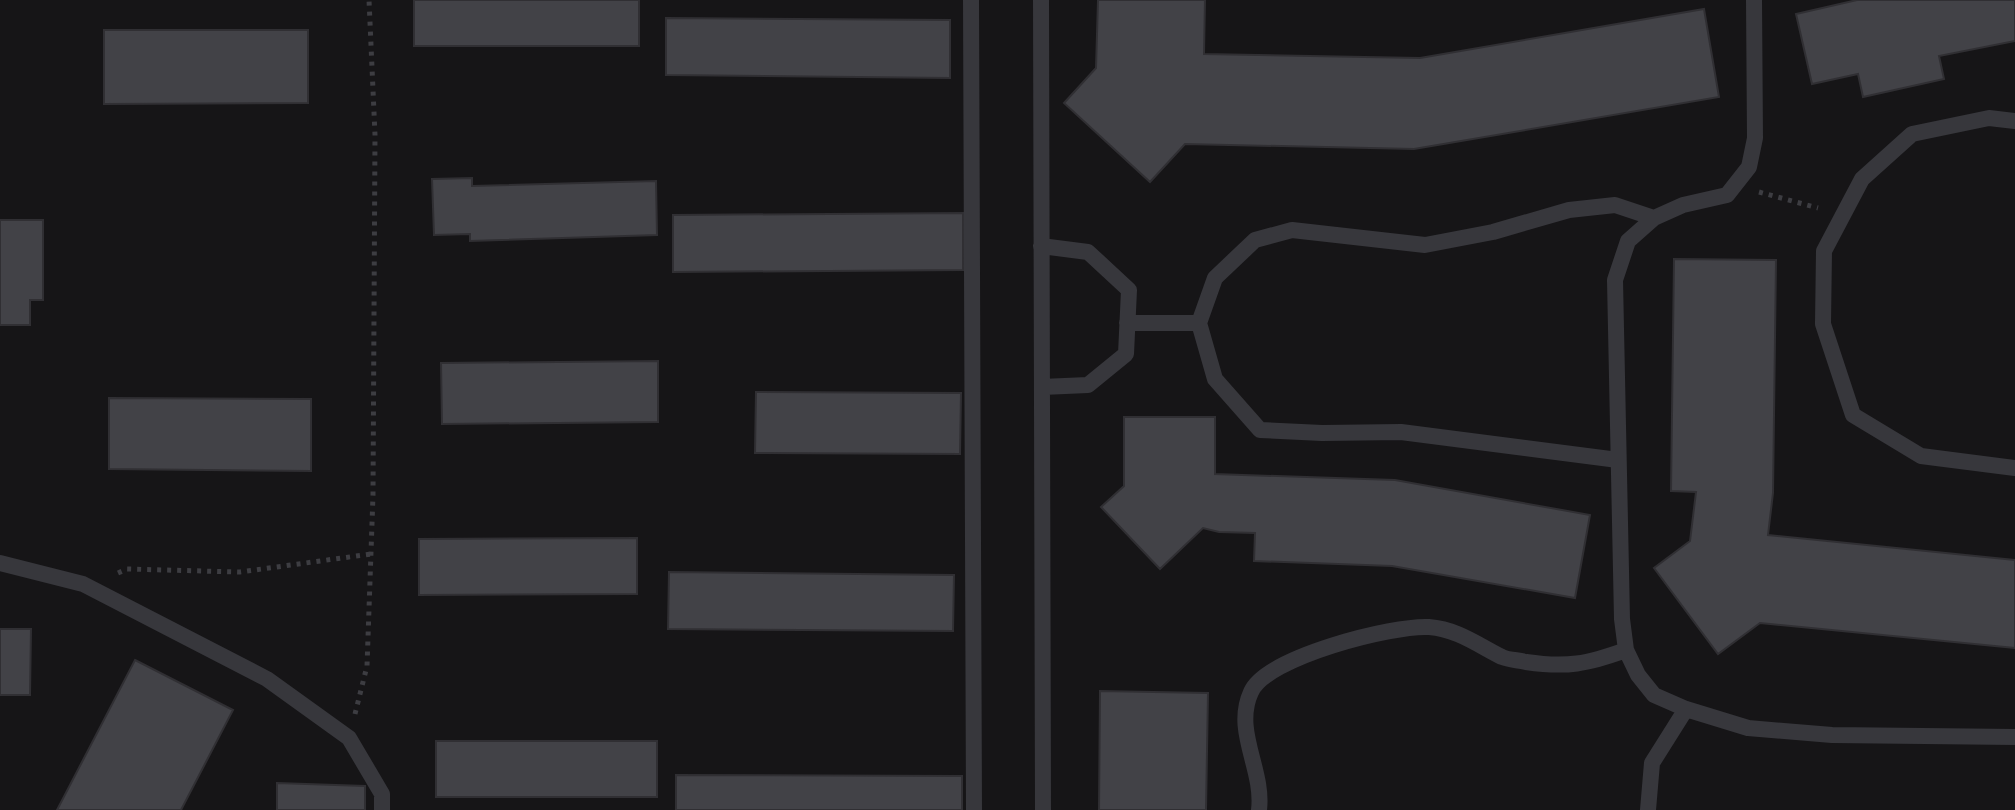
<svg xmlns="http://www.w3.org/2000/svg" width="2015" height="810" viewBox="0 0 2015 810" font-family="'Alegreya Sans',sans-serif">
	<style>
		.building { fill: #424247; stroke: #302f33; stroke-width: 2 }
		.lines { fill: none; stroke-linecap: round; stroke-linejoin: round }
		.path { stroke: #3d3d42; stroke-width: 5; stroke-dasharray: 4 6; stroke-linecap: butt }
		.lane { stroke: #37373c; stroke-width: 16 }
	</style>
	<rect width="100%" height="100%" fill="#161517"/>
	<!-- building -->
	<path class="building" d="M414,0h225v46h-225z
		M1098,0h107l-1,54 216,4 284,-49 15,88 -305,52 -229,-5 -35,38 -86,-79 32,-35z
		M1857,0h158v41l-76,15 5,23 -81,18 -5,-23 -46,10 -16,-70z
		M666,18l284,2v58l-284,-3z
		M104,30h204v73l-204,1z
		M472,178v8l184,-5 1,54 -187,6v-7l-36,1 -2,-56z
		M963,213v57l-290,2v-57z
		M0,220h43v80h-13v25h-30z
		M1674,259l102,1 -3,233 -5,42 247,25v88l-255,-25 -42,31 -64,-86 36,-27 6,-49 -25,-1z
		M658,361v61l-216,2 -1,-61z
		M756,392l205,1 -1,61 -205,-1z
		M109,398l202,1v72l-202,-2z
		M1124,417h91v57l180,6 195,35 -15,83 -183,-32 -138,-5 1,-28 -36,-1 -16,-4 -43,41 -59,-62 23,-21z
		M637,538v56l-218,1v-56z
		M669,572l285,3 -1,56 -285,-2z
		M0,629h31l-1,66h-30z
		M135,660l98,50 -52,100h-124z
		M1100,691l108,2 -2,117h-107z
		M436,741h221v56h-221z
		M676,775l286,1v34h-286z
		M277,783l88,3v24h-88z"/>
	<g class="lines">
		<!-- path -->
		<path class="path" d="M1759,192l59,16
			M118,573l9,-4 113,3 131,-18
			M355,714l12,-48 6,-171 2,-360 -6,-135"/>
		<!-- lane -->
		<path class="lane" d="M971,0l3,810
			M1041,0l2,810
			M1754,0l1,138 -6,29 -22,28 -44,10 -29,13 -26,23 -13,39 7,339 4,31 12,25 16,20 32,14 62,19 84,7 183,2
			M2015,121l-26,-3 -77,16 -50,45 -38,72 -1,73 30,91 68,41 94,12
			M1041,246l47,6 41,38 -3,64 -38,31 -46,2
			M1127,323h72
			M1618,460l-217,-28 -79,1 -62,-3 -45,-51 -16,-56 16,-45 40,-38 37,-10 133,15 68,-13 76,-22 46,-5 39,13
			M0,563l83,21 184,95 82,59 33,56v16
			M1259,810c5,-41 -26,-79 -8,-118 15,-35 142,-67 178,-65 28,2 49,18 73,30 7,3 16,3 24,5 41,6 61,2 100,-12
			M1648,810l4,-47 34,-54"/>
	</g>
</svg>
